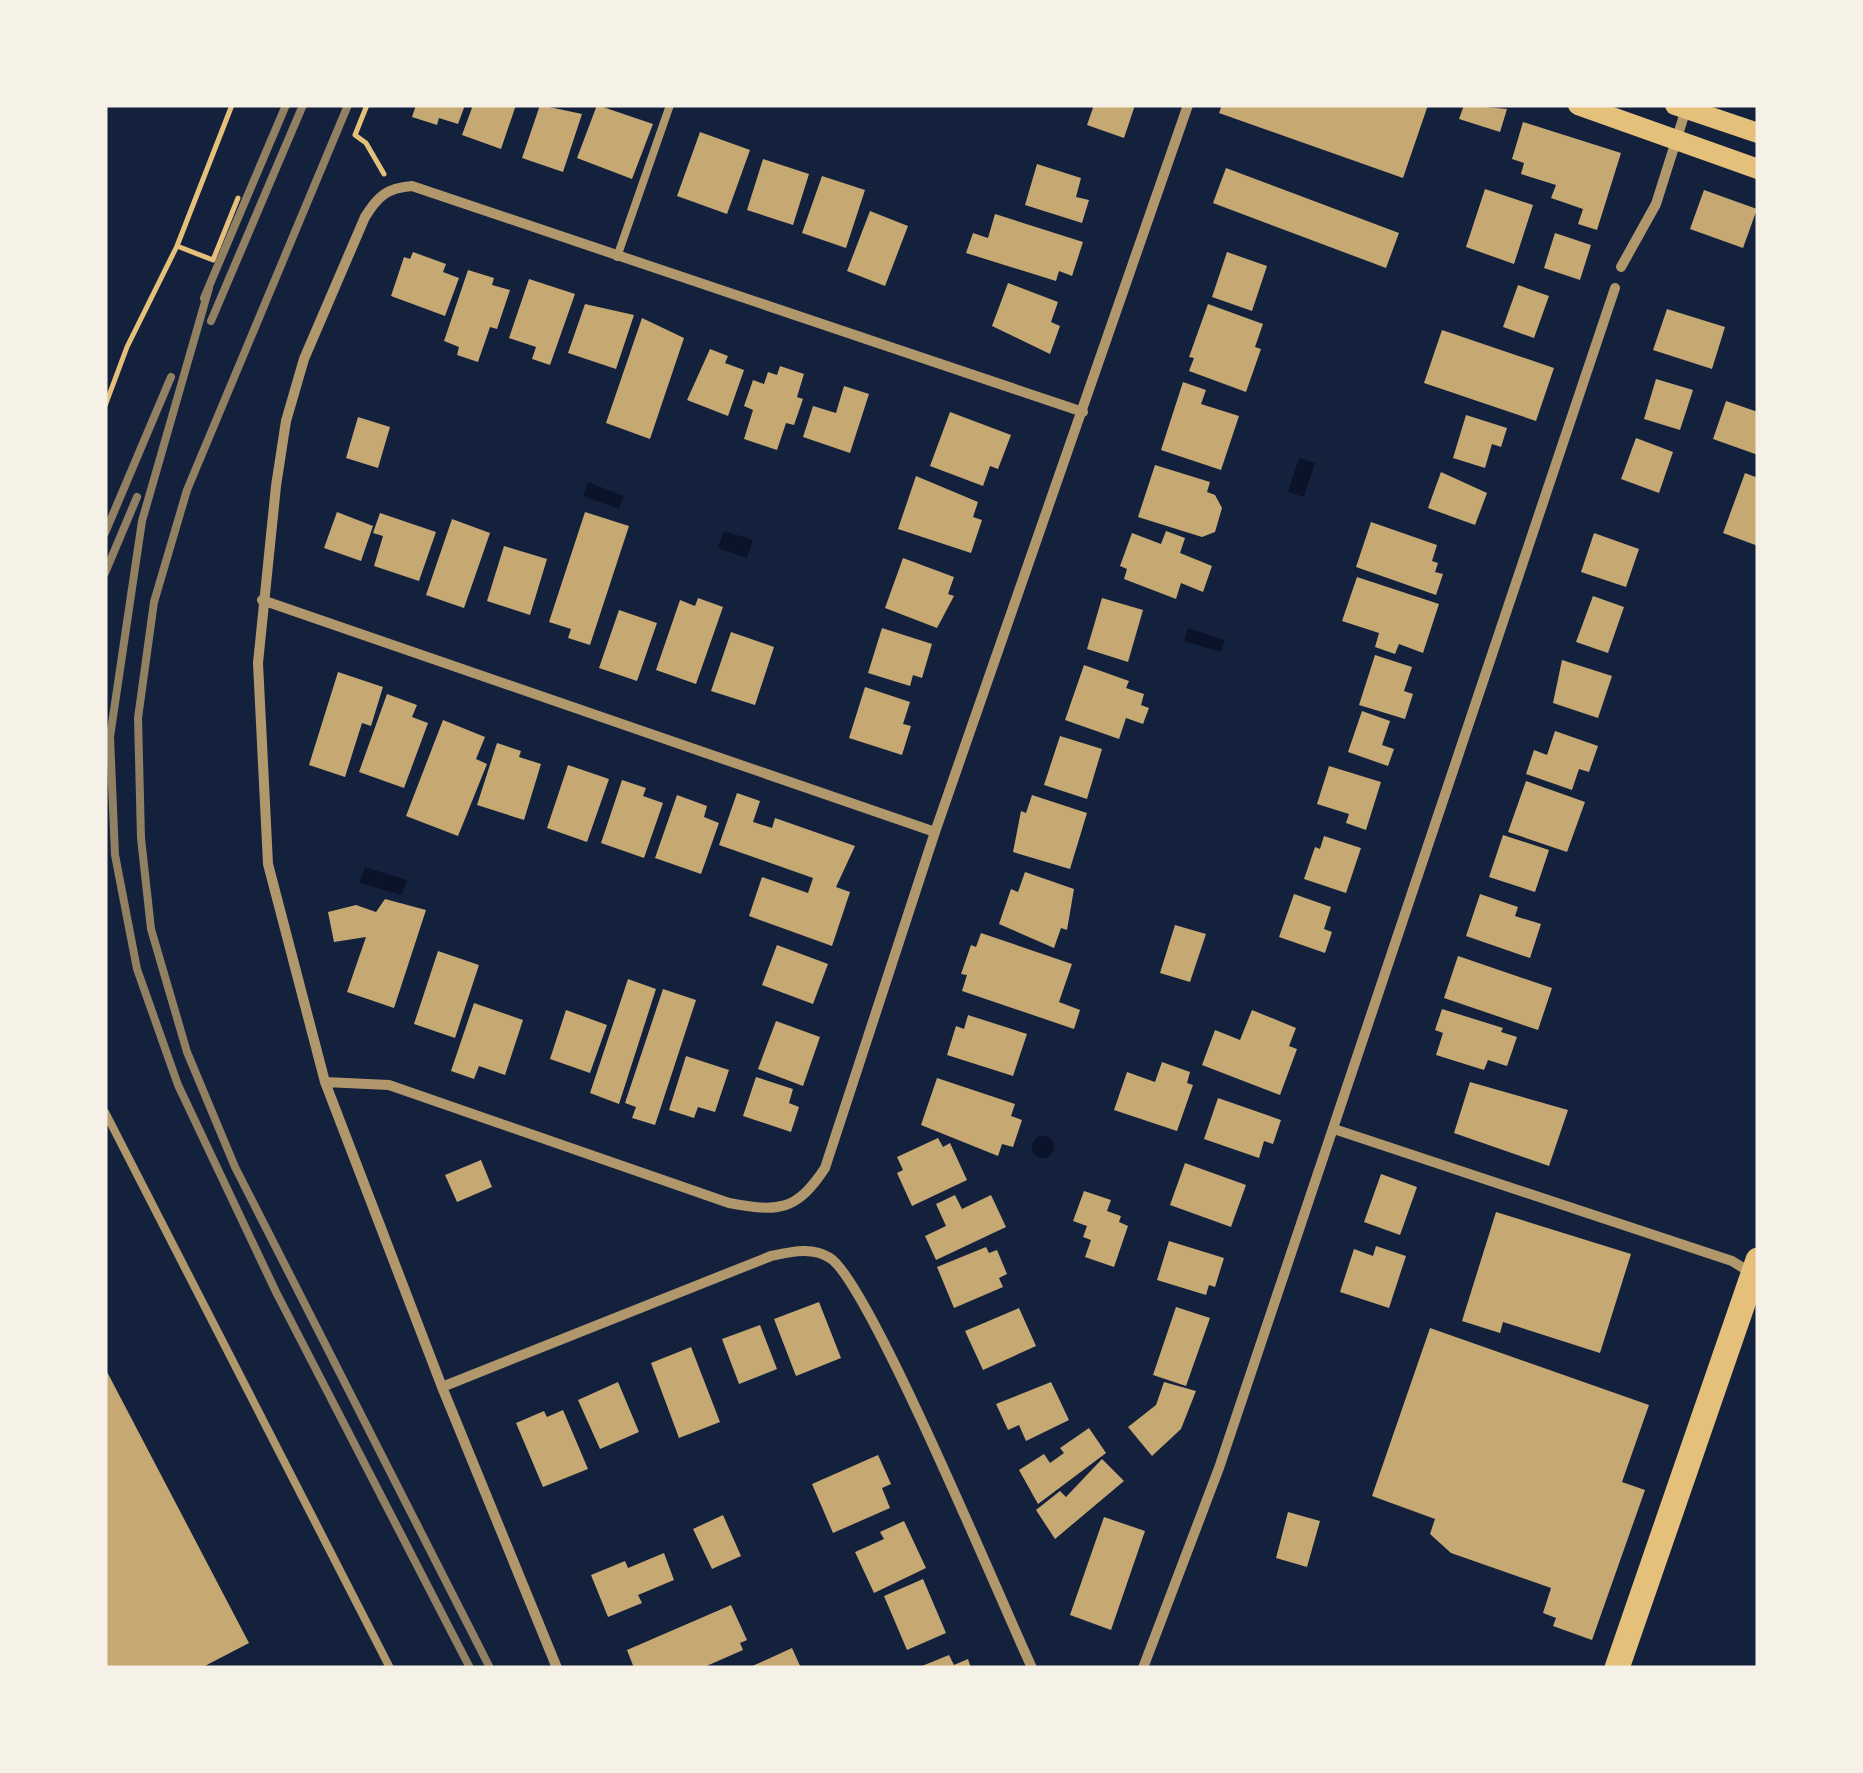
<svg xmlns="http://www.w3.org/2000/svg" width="1863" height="1773" viewBox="0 0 1863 1773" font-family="Arial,sans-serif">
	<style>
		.water { fill: #0b132b }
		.building { fill: #c6a872 }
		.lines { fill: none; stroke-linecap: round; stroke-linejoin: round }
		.path { stroke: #e5c07b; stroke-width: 5 }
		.service { stroke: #b1986c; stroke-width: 8 }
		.minor { stroke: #b1986c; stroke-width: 10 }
		.secondary { stroke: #e5c07b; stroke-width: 20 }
		.trunk { stroke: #e5c07b; stroke-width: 25 }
		.rail { stroke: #918062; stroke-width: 8 }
	</style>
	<rect width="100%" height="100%" fill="#14213d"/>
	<!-- water -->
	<path class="water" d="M1299,458l16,5 -11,34 -16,-5z
		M588,482l36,14 -5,13 -36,-13z
		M724,531l29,9 -6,18 -29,-10z
		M1188,628l37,12 -4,12 -37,-11z
		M365,867l42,13 -5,15 -43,-12z
		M1032 1147a11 11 0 1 1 22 0a11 11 0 1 1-22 0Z"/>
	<!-- building -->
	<path class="building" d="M416,105h49l-7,19 -19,-6 -2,7 -25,-8z
		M473,105h43l-15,44 -39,-14z
		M540,105l42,9 -19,58 -41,-14z
		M597,105l56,19 -21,55 -55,-21z
		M1094,105h41l-11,33 -37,-13z
		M1222,105h206l-25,73 -184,-65z
		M1464,105l43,4 -7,23 -41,-13z
		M1523,122l98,31 -24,77 -19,-6 5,-15 -32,-11 5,-13 -35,-11 3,-11 -12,-4z
		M700,132l50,18 -23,64 -50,-18z
		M763,159l46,15 -16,51 -46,-15z
		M1037,164l44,14 -5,19 13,3 -7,23 -57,-18z
		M1226,168l173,65 -13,35 -173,-65z
		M822,176l43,14 -19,58 -44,-15z
		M1485,189l48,16 -19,59 -48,-17z
		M1704,190l53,19 -14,39 -53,-19z
		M870,211l38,15 -23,60 -38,-15z
		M995,214l88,28 -11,34 -13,-5 -3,10 -90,-28 7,-20 15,5z
		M1555,233l36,12 -11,35 -36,-12z
		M413,252l33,12 -3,8 16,6 -14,38 -54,-20 13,-39 6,2z
		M1227,252l40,14 -15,45 -40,-14z
		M468,270l26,8 -2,7 18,5 -13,39 -7,-2 -12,35 -21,-7 2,-8 -15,-6z
		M529,279l46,15 -25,71 -18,-6 4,-12 -27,-9z
		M1008,283l50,19 -7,20 9,4 -10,28 -58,-28z
		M1518,285l31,11 -15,42 -31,-11z
		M585,304l49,11 -18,54 -48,-16z
		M1208,304l55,20 -8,23 6,2 -15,43 -57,-21 5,-13 -5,-1z
		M1667,309l58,18 -13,42 -59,-19z
		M642,318l42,20 -34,101 -44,-16z
		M1442,330l112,38 -18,53 -112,-38z
		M710,349l18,7 -3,7 19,7 -16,46 -41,-16z
		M780,366l24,8 -7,23 6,2 -9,26 -8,-2 -9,27 -33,-11 9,-29 -9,-4 9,-26 11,4 4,-12 9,3z
		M1656,379l37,11 -13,40 -36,-11z
		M1183,382l23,8 -5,14 38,12 -18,54 -60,-20z
		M844,386l25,8 -19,59 -47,-16 10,-31 23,7z
		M1726,401l32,11v43l-45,-16z
		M950,412l61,23 -13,34 -8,-3 -7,20 -53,-20z
		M1466,415l41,13 -6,19 -9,-3 -7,24 -32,-10z
		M358,417l32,10 -12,41 -32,-10z
		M1636,438l37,14 -14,41 -38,-14z
		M1155,465l55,17 -3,10 8,3 7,13 -7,24 -13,5 -64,-20z
		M1441,472l46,21 -12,32 -47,-17z
		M1745,473l13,5v68l-35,-13z
		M916,476l62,26 -5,15 9,3 -11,33 -73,-24z
		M337,512l36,14 -12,35 -37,-13z
		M585,512l44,14 -39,119 -22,-7 3,-9 -22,-7z
		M380,513l56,19 -17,49 -45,-15 9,-30 -10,-3z
		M452,519l38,14 -26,75 -38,-13z
		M1371,522l66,23 -5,16 6,2 -3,9 8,2 -7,21 -80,-28z
		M1166,531l19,7 -5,15 32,13 -9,26 -22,-9 -5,16 -52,-20 3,-10 -7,-3 12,-33 29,11z
		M1594,533l45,16 -13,38 -45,-15z
		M504,546l43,13 -17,56 -43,-14z
		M903,558l51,19 -6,17 6,2 -17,32 -52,-20z
		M1357,577l82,27 -16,49 -24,-9 -4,10 -20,-7 4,-14 -37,-12z
		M1593,596l31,11 -16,46 -32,-11z
		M698,598l25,9 -27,77 -40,-14 24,-70 15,6z
		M1102,598l41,12 -15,52 -41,-13z
		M619,610l38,13 -20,58 -38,-13z
		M882,628l50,16 -10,34 -9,-3 -3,11 -42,-13z
		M731,632l43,15 -19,58 -44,-14z
		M1375,655l37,12 -8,24 9,3 -8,25 -46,-14z
		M1562,660l50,16 -14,42 -45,-15z
		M1084,665l45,16 -3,7 18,6 -3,11 8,3 -6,16 -17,-6 -7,21 -54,-19z
		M338,672l45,15 -12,39 -9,-3 -17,54 -36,-12z
		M865,687l45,15 -7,22 8,2 -9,29 -53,-17z
		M387,694l30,11 -5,12 16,6 -24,65 -45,-16z
		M1362,711l28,10 -8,24 12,4 -6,17 -40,-14z
		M443,720l42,17 -9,22 11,5 -29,72 -52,-20z
		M1555,731l43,15 -9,26 -10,-3 -7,21 -46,-16 8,-24 13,5z
		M1060,736l42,13 -15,50 -43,-14z
		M497,743l24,8 -2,6 22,7 -17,56 -47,-15z
		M568,765l41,14 -22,63 -40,-14z
		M1329,766l52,16 -15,48 -20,-7 3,-9 -32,-10z
		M622,780l24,8 -3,8 20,7 -19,55 -43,-15z
		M1526,781l59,21 -18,50 -59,-20z
		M737,793l23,8 -7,21 19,6 3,-10 80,28 -19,41 14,5 -18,54 -83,-30 13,-39 46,16 5,-15 -94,-33z
		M677,795l30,11 -3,11 15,6 -18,51 -46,-16z
		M1032,795l55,18 -17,56 -57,-17 8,-41 5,2z
		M1503,835l46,15 -14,42 -46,-15z
		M1324,836l37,12 -15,45 -42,-14 11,-32 5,2z
		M1025,872l49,17 -7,41 -6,-2 -7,20 -55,-24 12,-35 7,3z
		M1294,894l37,13 -7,22 8,3 -7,21 -46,-16z
		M1480,894l38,13 -3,9 26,8 -11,34 -64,-22z
		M385,899l41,11 -32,98 -47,-16 19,-55 -32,5 -6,-30 28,-7 20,7z
		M1175,925l31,9 -16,48 -30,-9z
		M981,933l91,31 -13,38 21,8 -6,19 -112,-38 5,-16 -6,-1 10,-29 5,2z
		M777,945l51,19 -15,40 -51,-19z
		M438,951l41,14 -24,73 -41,-14z
		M1458,956l94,32 -14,42 -94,-32z
		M628,979l28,10 -37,115 -29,-11z
		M663,989l33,11 -41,125 -23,-7 4,-11 -11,-4z
		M474,1003l49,17 -18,55 -26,-9 -5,13 -23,-8z
		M1442,1009l61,19 -2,4 16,5 -10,29 -19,-6 -4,10 -48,-15 7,-22 -8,-3z
		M566,1010l41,15 -17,48 -40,-14z
		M1252,1010l44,18 -7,18 8,3 -17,46 -78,-30 13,-35 25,10z
		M968,1015l59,19 -14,42 -66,-21 9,-29 8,3z
		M776,1021l44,16 -17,49 -45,-17z
		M686,1056l43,14 -14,42 -17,-5 -4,11 -25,-8z
		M1162,1062l28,10 -3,11 6,2 -16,46 -63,-21 13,-38 28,10z
		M756,1077l37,12 -4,14 10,4 -8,25 -48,-16z
		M937,1078l78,26 -4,12 11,4 -9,27 -11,-3 -4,12 -77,-31z
		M1470,1082l98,28 -19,56 -95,-33z
		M1218,1098l63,22 -8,24 -9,-3 -5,17 -55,-19z
		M938,1138l5,9 7,-4 17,37 -55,26 -15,-33 6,-3 -6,-13z
		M481,1160l11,27 -35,15 -12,-27z
		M1185,1163l61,22 -15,42 -61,-22z
		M1381,1174l36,13 -17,48 -36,-13z
		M1084,1191l27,9 -4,11 14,5 -2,6 9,4 -14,41 -29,-10 6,-17 -8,-3 4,-11 -14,-5z
		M955,1195l7,14 29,-14 15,32 -70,33 -11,-24 21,-10 -10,-22z
		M1496,1212l135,42 -31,99 -97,-31 -3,11 -38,-12z
		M1169,1241l55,17 -9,29 -6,-2 -3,10 -49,-15z
		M1376,1246l30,10 -17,52 -49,-16 14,-43 19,7z
		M986,1247l3,6 8,-3 10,24 -8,4 4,9 -49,21 -17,-41z
		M819,1302l22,56 -45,18 -22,-57z
		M1176,1307l34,11 -24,68 -33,-11z
		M1019,1308l17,38 -53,24 -18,-39z
		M760,1325l17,44 -38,15 -17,-45z
		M1430,1328l219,77 -27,77 23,8 -53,150 -39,-14 3,-8 -13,-5 8,-25 -100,-35 -21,-19 5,-15 -63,-23z
		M691,1347l29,75 -41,16 -28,-75z
		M105,1368l144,275 -48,25h-96z
		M618,1382l21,50 -39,17 -22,-49z
		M1051,1382l18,38 -43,21 -7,-16 -11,5 -12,-26z
		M1164,1382l32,9 -15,38 -29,27 -24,-29 28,-22z
		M563,1410l25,59 -45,18 -27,-64 28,-12 3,6z
		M1089,1428l17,25 -68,51 -19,-34 25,-16 6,9 14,-10 -4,-5z
		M878,1455l13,29 -9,4 8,20 -57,25 -21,-49z
		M1102,1459l22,22 -69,58 -19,-29 24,-19 6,6z
		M1288,1512l32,9 -13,46 -31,-9z
		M723,1515l18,41 -29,13 -19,-40z
		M1104,1517l41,14 -34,99 -41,-15z
		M904,1521l22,47 -52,25 -19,-41 29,-13 -4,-7z
		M664,1553l10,27 -36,15 4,8 -34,14 -17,-42 34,-14 3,7z
		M923,1579l23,54 -39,17 -23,-54z
		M731,1605l16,35 -7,3 3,7 -41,18h-68l-7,-18z
		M792,1648l9,20h-53z
		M949,1655l5,10 14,-6 3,9h-54z"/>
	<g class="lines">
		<!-- path -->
		<path class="path" d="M367,105l-12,30 11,8 18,31
			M177,246l36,14 25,-62
			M105,406l22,-59 50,-101 55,-141"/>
		<!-- service -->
		<path class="service" d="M617,257l53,-152
			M105,1112l285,556"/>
		<!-- minor -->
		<path class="minor" d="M1621,267l35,-63 31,-98
			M262,600l673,232
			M325,1082l64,3 340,118c49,9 67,9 96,-35l110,-336 253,-727
			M1334,1129l398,132 21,13
			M442,1387l329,-131c19,-4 41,-10 59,2 39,24 172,346 202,410
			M557,1668l-115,-281 -117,-305 -57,-218 -10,-201 18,-177 10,-65 18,-62 61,-142c13,-21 22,-29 47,-31l671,226
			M1143,1668l76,-200 396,-1180"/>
		<!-- secondary -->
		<path class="secondary" d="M1578,105l180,64
			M1675,105l83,28"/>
		<!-- trunk -->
		<path class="trunk" d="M1617,1668l141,-408"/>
		<!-- rail -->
		<path class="rail" d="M348,105l-161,385 -33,112 -16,116 3,120 10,91 36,123 48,115 255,501
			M209,288l-67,233 -32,216 5,118 22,114 41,116 98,207 194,376
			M204,298l82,-193
			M211,321l92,-216
			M105,533l66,-156
			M105,573l32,-76"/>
	</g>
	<!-- border -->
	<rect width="1863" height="1773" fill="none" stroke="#f6f1e7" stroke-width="215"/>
</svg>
